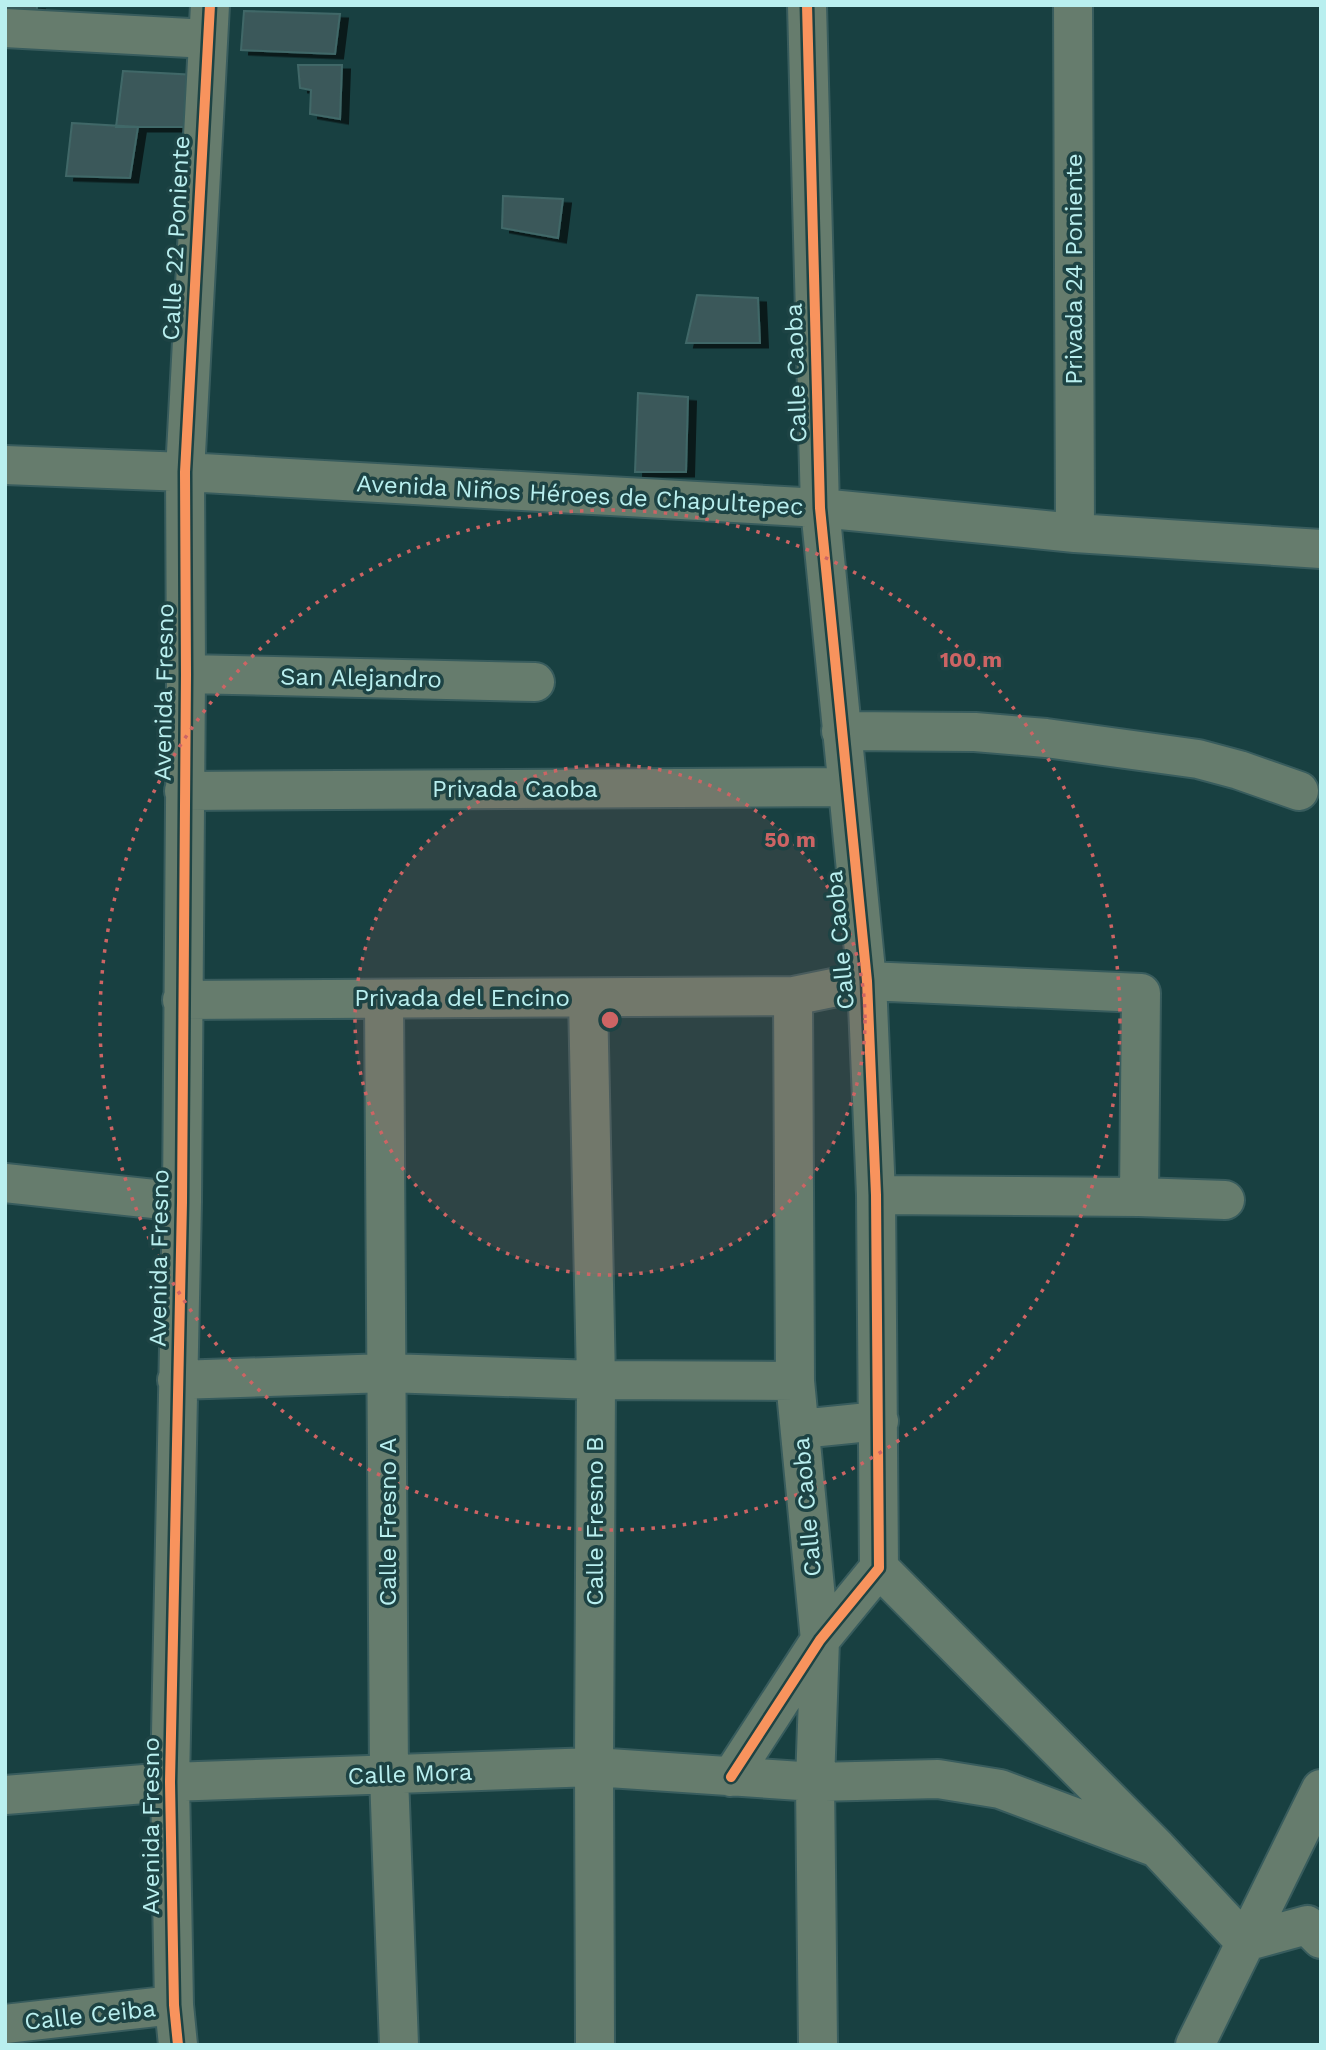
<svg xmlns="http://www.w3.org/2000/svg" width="1326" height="2050" viewBox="0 0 1326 2050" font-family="'Work Sans',sans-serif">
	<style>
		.building { fill: #3b595a; stroke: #416868; stroke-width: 2; filter: url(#shadow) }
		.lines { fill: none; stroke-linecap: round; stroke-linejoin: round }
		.minor-casing { stroke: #385c5d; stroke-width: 42 }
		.minor { stroke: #667c6d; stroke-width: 38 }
		.cycleway-casing { stroke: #1d4344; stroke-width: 15 }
		.cycleway { stroke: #f8935d; stroke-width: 10 }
		.ring { fill: none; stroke: #cd6464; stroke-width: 3.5; stroke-dasharray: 3.5 7 }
		.labels { text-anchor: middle; stroke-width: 7; stroke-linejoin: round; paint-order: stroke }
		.street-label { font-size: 24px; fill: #b9efef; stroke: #1d4344 }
		.centre { fill: #cd6464; stroke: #1d4344; stroke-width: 3.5 }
		.ring-label { font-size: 21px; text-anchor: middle; font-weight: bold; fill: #cd6464; stroke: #1d4344; stroke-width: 7; stroke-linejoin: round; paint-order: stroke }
	</style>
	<defs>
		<filter id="shadow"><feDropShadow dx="8" dy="4.5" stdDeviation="0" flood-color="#0009"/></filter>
	</defs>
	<rect width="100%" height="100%" fill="#184041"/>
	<!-- building -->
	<path class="building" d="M5,5h32l-1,25 -31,-8z
		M244,11l96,3 -5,40 -94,-4z
		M298,65h44l-2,54 -30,-5 1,-24 -11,-2z
		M123,71l74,4 -5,52h-76z
		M72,123l66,4 -8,51 -64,-2z
		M503,196l60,3 -5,39 -56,-10z
		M697,295l61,3 2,45h-74z
		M638,393l50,4 -2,75h-51z"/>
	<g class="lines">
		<defs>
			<path id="minor" d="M1073,5l2,528
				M5,28l203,11
				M5,465l180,7 635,36 255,25 246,16
				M186,674l349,8
				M841,731l134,1 71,6 152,21 41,11 60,21
				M184,791l662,-4
				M793,996l2,385 25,259 -5,142 3,263
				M588,998l8,382 -2,387 1,278
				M384,999l5,777 10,269
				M182,1000l611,-4 74,-15 274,12 -2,204
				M5,1183l177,19
				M876,1195l263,2 86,3
				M177,1380l210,-7 209,7 199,1
				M800,1429l79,-8
				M879,1568l278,280 88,94 62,-17 14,14
				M731,1777l89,-137 59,-72 -3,-373 -9,-214 -47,-473 -13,-503
				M5,1795l165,-13 424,-15 221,15 123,-3 62,10 157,59
				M5,2024l169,-19
				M178,2045l-4,-40 -4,-223 12,-580 4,-528 -1,-202 25,-467
				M1195,2045l126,-256"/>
		</defs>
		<!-- minor casing -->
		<use href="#minor" class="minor-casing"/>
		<!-- minor -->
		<use href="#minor" class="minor"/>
		<defs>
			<path id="cycleway" d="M731,1777l89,-137 59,-72 -3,-373 -9,-214 -47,-473 -13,-503
				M178,2045l-4,-40 -4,-223 12,-580 4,-528 -1,-202 25,-467"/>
		</defs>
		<!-- cycleway casing -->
		<use href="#cycleway" class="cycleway-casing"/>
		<!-- cycleway -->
		<use href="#cycleway" class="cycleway"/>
	</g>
	<!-- distance rings -->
	<circle cx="610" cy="1020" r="255" fill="#cd6464" fill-opacity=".12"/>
	<g class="ring">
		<circle cx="610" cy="1020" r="255"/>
		<circle cx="610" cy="1020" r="510"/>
	</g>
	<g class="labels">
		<!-- street labels -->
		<g class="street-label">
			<text transform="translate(176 238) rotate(-87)" y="8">Calle 22 Poniente</text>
			<text transform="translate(1074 269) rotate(-90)" y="8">Privada 24 Poniente</text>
			<text transform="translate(796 373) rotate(-92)" y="8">Calle Caoba</text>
			<text transform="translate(580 495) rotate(3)" y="8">Avenida Niños Héroes de Chapultepec</text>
			<text transform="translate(361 678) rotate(1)" y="8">San Alejandro</text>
			<text transform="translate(164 692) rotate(-89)" y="8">Avenida Fresno</text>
			<text x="515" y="797">Privada Caoba</text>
			<text transform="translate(840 940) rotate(-95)" y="8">Calle Caoba</text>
			<text x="462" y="1006">Privada del Encino</text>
			<text transform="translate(159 1258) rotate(-89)" y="8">Avenida Fresno</text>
			<text transform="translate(807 1507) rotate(-95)" y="8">Calle Caoba</text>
			<text transform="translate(595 1521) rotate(-90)" y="8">Calle Fresno B</text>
			<text transform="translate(388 1522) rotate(-90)" y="8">Calle Fresno A</text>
			<text transform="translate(410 1774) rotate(-2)" y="8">Calle Mora</text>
			<text transform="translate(151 1826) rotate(-90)" y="8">Avenida Fresno</text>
			<text transform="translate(90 2015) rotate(-6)" y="8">Calle Ceiba</text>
		</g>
	</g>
	<circle cx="610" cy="1020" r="10" class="centre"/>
	<g class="ring-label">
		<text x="971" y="667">100 m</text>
		<text x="790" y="847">50 m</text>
	</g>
	<!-- border -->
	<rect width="1326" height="2050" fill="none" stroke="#b9efef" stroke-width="14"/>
</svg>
